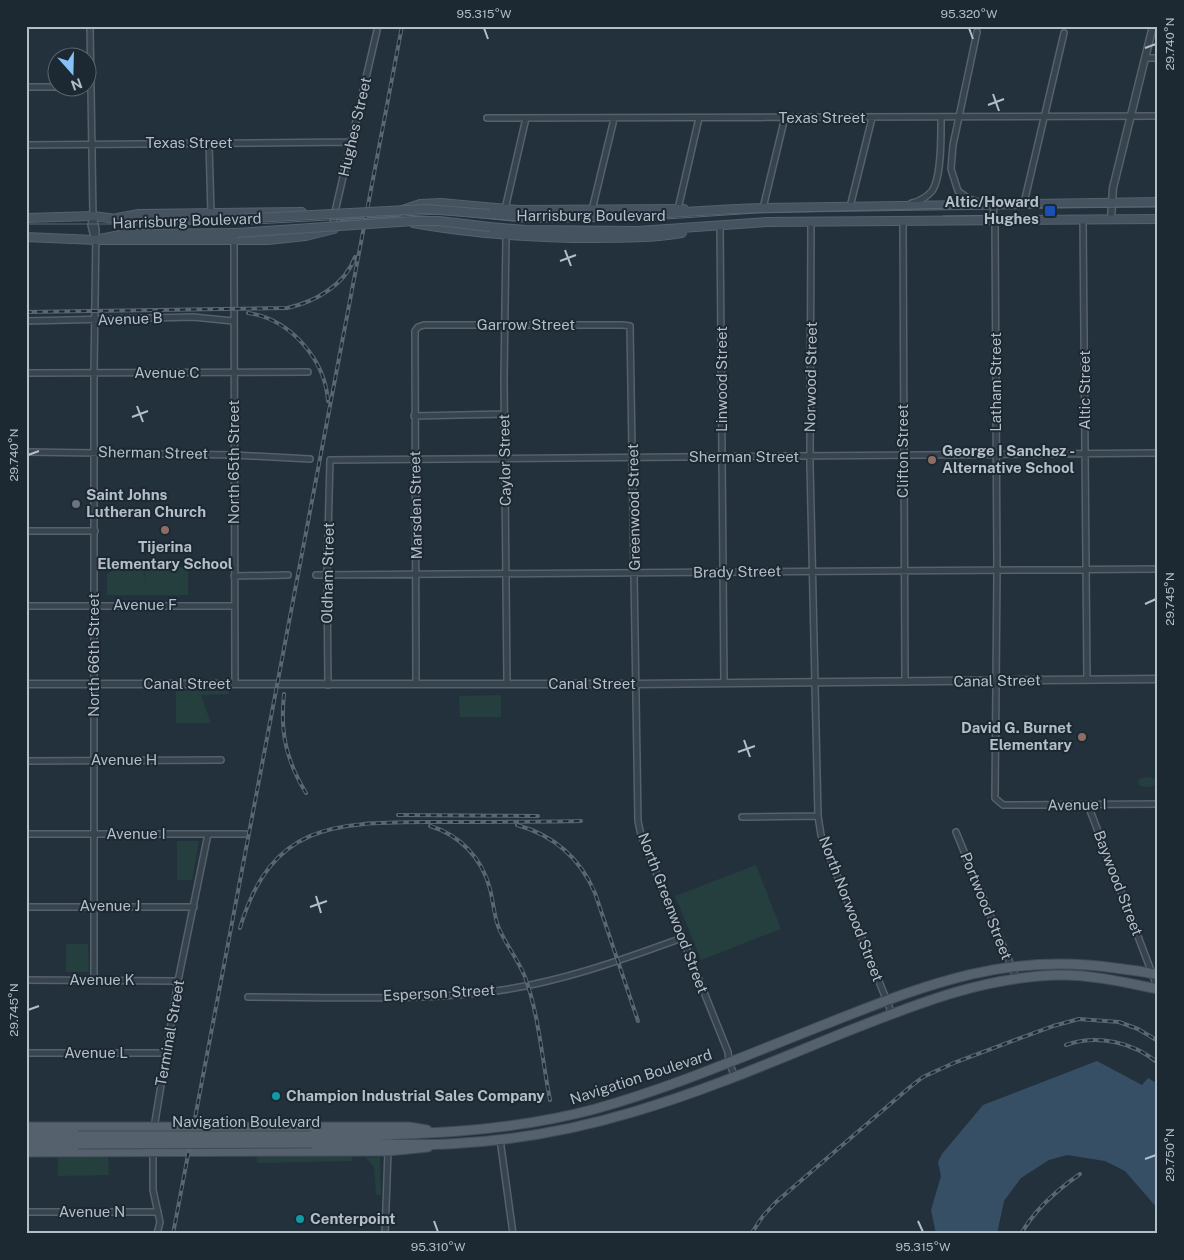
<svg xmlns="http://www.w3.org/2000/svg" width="1184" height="1260" viewBox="0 0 1184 1260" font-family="'Public Sans',sans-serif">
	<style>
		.green { fill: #253e3e }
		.water { fill: #374f64 }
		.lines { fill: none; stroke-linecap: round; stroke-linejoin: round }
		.minor-casing { stroke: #55616b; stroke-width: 8 }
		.tertiary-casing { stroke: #55616b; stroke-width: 9 }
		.secondary-casing { stroke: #55616b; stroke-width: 10 }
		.primary-casing { stroke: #404c56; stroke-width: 11 }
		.minor { stroke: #37434d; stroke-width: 5 }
		.tertiary { stroke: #37434d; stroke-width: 6 }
		.secondary { stroke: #455260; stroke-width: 8 }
		.primary { stroke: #55626d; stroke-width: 9 }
		.tram { stroke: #596774; stroke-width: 1 }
		.rail-casing { stroke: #596774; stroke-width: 4 }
		.rail { stroke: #1c2832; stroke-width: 2; stroke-dasharray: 5.5; stroke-linecap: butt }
		.secondary-bridge-casing { stroke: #55616b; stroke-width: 10; stroke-linecap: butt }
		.primary-bridge-casing { stroke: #404c56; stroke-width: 11; stroke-linecap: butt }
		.secondary-bridge { stroke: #455260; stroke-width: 8 }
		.primary-bridge { stroke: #55626d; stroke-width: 9 }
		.ticks { fill: none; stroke: #b3bec8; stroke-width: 2 }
		.transit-dot { fill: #1a4fb4; stroke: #1c2832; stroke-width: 2 }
		.education-dot { fill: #8d6e63; stroke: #1c2832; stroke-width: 2 }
		.worship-dot { fill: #6b7280; stroke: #1c2832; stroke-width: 2 }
		.culture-dot { fill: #0f9aa8; stroke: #1c2832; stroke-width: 2 }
		.labels { text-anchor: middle; stroke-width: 4; stroke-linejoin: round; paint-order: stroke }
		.street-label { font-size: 15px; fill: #b3bec8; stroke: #1c2832 }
		.poi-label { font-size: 15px; font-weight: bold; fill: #b3bec8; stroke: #1c2832; text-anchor: start }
		.neatline { fill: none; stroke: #b3bec8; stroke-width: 2 }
		.ticks-label { font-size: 12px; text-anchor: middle; fill: #b3bec8 }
	</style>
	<rect width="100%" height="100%" fill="#23313d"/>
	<!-- green -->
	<path class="green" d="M144,567l1,16v-16h43v28h-81v-21l10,-6z
		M176,691h53v3l-28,1 10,28h-35z
		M501,695v22h-41l-1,-21z
		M1147,777l9,2 -1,6 -5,2 -10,-1 -2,-4 1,-3z
		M177,841h22l-7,39h-15z
		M756,865l25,64 -80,31 -26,-64z
		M66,944h22l1,28h-23z
		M257,1155l95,1 1,5 -94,2 -3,-2z
		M58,1157h50l1,18 -51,1z
		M380,1157l1,38h-5l-2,-28 -8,-9z"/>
	<!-- water -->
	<path class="water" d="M1097,1061l45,24 6,-7 10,6v125l-33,-38 -20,-10 -38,-6 -18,5 -28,18 -17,23 -7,33h-61l-5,-24 10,-34 -3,-14 4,-8 41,-49z"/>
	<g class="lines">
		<defs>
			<path id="minor" d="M90,26l3,190 -2,9 3,12
				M977,32l-24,113 -2,24 7,22 11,8 10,3
				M1145,58h13
				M26,87h32
				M487,118l671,-2
				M209,143l2,70
				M26,145l325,-3
				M912,203c8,-2 14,-5 20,-12 10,-14 9,-57 9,-74
				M995,203l-2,12 2,5 2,350 -2,228 8,7 155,-1
				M1024,203l40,-170
				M850,207l22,-89
				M763,208l22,-91
				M505,209l21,-91
				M678,209l21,-91
				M592,210l22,-91
				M93,216l3,13 -2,144v606
				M1083,219l4,461
				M903,221l2,461
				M811,222l-1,242 8,352 3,19 71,179
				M720,226l4,457
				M333,228l1,-12 44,-190
				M506,237l-2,142 3,305
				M234,240l1,444
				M26,321l167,-4 40,4
				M26,373l282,-1
				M414,416l91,-2
				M26,452l208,3 76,4
				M26,531h69
				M316,575l842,-6
				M234,576l54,-1
				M26,606h208
				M416,684l-1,-353 3,-4 6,-2h199l7,1 8,495 3,14 87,217 1,10 6,15
				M328,685l-1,-110 3,-115 828,-7
				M26,761l195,-1
				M1088,805l70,184
				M742,817l76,-1
				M956,832l61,148
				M26,834h219
				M26,907h168
				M26,980l152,1
				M248,997c78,0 163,4 240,-5 67,-8 131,-31 194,-54
				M26,1053h140
				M154,1128l24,-147 30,-147
				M500,1139l13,95
				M153,1149v41l7,32 -3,12
				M26,1212h132
				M385,1234l3,-83"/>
			<path id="tertiary" d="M1111,219l2,-31 40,-162
				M26,684h610l522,-5"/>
			<path id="secondary" d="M490,214c92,10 183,-4 275,-6 131,-3 262,-5 393,-6
				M341,216h44l35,-12 21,-1 77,7 166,-1
				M26,218l67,-2 40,5 104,-2
				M117,218l22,-4 163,-2
				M413,223c61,11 120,15 182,15 29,0 58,0 87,-5
				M490,227l36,3 112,1 129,-9 391,-3
				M26,237l69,3 30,-6 112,-1
				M95,240h173l38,-4 28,-7"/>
			<path id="primary" d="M26,1127h383l18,3
				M26,1135l52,1
				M311,1136c95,-1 191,-2 284,-27 79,-22 154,-55 231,-85 99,-39 179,-72 289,-56 14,2 29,3 43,7
				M312,1143c45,0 91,3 136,1 63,-3 125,-14 185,-32 72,-21 141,-51 210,-79 71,-28 141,-57 219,-58 32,0 65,8 96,14
				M26,1144h52
				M26,1152l362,-1 40,-4"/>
		</defs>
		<!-- minor casing -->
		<use href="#minor" class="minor-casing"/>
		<!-- tertiary casing -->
		<use href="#tertiary" class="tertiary-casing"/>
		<!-- secondary casing -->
		<use href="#secondary" class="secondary-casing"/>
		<!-- primary casing -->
		<use href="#primary" class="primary-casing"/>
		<!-- minor -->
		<use href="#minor" class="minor"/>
		<!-- tertiary -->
		<use href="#tertiary" class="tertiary"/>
		<!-- secondary -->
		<use href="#secondary" class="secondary"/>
		<!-- primary -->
		<use href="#primary" class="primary"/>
		<!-- tram -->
		<path class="tram" d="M943,216l70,-1
			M26,224h228l186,-10 83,8 113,-1 120,-8 204,-5 198,-1"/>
		<defs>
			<path id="rail" d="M26,312l261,-4c28,-6 58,-23 68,-51
				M248,313c42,6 77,46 80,88
				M284,694c-4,38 2,66 22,99
				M398,815l140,1
				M517,825c36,10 63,33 78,68l43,128
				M430,826c30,9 52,32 60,63 3,12 4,25 8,37 7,18 20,33 27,51 14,38 17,83 25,123
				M240,928c33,-111 103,-105 200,-106 47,0 94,0 141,-1
				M1066,1045c31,-11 67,-3 92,18
				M173,1234l229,-1208
				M751,1234l12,-18 13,-14 134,-115 13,-10 33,-15 97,-36 26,-7 40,3 19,7 20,12
				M1021,1234c14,-25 36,-44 59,-60"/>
		</defs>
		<!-- rail casing -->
		<use href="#rail" class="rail-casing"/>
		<!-- rail -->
		<use href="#rail" class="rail"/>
		<defs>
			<path id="secondary-bridge" d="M237,219l189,-10 64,5
				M237,233l177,-12h25l51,6"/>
			<path id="primary-bridge" d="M78,1136h233
				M78,1144l234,-1"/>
		</defs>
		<!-- secondary-bridge casing -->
		<use href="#secondary-bridge" class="secondary-bridge-casing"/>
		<!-- primary-bridge casing -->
		<use href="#primary-bridge" class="primary-bridge-casing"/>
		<!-- secondary-bridge -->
		<use href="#secondary-bridge" class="secondary-bridge"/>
		<!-- primary-bridge -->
		<use href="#primary-bridge" class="primary-bridge"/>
	</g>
	<!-- ticks -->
	<path class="ticks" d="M484,28l4,11M969,28l4,11M1145,48l11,-4M993,94l6,17M988,105l16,-6M565,250l6,16M560,261l16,-6M137,406l6,16M132,417l16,-6M28,455l11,-4M1145,604l11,-5M744,740l6,17M738,752l17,-6M316,896l5,17M310,907l17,-6M28,1010l11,-4M1145,1159l11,-4M434,1221l4,11M918,1221l5,11"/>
	<!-- markers -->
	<rect class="transit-dot" x="1044" y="205" width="12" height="12" rx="2.5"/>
	<g class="education-dot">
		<circle cx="932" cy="460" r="5"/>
		<circle cx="165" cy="530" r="5"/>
		<circle cx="1082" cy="737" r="5"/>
	</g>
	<circle class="worship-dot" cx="76" cy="504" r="5"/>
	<g class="culture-dot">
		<circle cx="276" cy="1096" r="5"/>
		<circle cx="300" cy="1219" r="5"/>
	</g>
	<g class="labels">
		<!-- street labels -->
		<g class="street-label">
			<text x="822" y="123">Texas Street</text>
			<text transform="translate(355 127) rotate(-77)" y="5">Hughes Street</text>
			<text x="189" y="148">Texas Street</text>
			<text x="591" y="221">Harrisburg Boulevard</text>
			<text transform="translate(187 221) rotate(-2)" y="5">Harrisburg Boulevard</text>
			<text transform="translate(130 319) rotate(-2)" y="5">Avenue B</text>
			<text x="526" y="330">Garrow Street</text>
			<text x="167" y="378">Avenue C</text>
			<text transform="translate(811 377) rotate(-89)" y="5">Norwood Street</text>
			<text transform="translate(722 379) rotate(-90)" y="5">Linwood Street</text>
			<text transform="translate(996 382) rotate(-90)" y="5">Latham Street</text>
			<text transform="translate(1085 390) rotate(-90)" y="5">Altic Street</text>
			<text transform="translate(903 451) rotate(-90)" y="5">Clifton Street</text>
			<text transform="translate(153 453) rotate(1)" y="5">Sherman Street</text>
			<text x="744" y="462">Sherman Street</text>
			<text transform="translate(505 460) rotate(-91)" y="5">Caylor Street</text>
			<text transform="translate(234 462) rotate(-90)" y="5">North 65th Street</text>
			<text transform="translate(416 505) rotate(-91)" y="5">Marsden Street</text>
			<text transform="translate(634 507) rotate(-91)" y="5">Greenwood Street</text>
			<text transform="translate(737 572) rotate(-1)" y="5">Brady Street</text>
			<text transform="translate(328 573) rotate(-89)" y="5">Oldham Street</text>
			<text x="145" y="610">Avenue F</text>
			<text transform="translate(94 655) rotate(-90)" y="5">North 66th Street</text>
			<text transform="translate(997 681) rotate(-1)" y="5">Canal Street</text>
			<text x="187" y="689">Canal Street</text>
			<text x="592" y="689">Canal Street</text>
			<text x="124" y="765">Avenue H</text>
			<text transform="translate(1077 805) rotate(-1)" y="5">Avenue I</text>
			<text x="136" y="839">Avenue I</text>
			<text transform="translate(1118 883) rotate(69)" y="5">Baywood Street</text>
			<text x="110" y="911">Avenue J</text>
			<text transform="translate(986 906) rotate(68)" y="5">Portwood Street</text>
			<text transform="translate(851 909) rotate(69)" y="5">North Norwood Street</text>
			<text transform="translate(673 913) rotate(69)" y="5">North Greenwood Street</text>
			<text x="102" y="985">Avenue K</text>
			<text transform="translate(439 993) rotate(-3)" y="5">Esperson Street</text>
			<text transform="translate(170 1033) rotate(-80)" y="5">Terminal Street</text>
			<text x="96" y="1058">Avenue L</text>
			<text transform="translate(641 1077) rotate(-18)" y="5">Navigation Boulevard</text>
			<text x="246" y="1127">Navigation Boulevard</text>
			<text x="92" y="1217">Avenue N</text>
		</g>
		<!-- poi labels -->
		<g class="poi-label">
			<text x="1039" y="207" text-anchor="end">Altic/Howard<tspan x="1039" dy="17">Hughes</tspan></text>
			<text x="942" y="456">George I Sanchez -<tspan x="942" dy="17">Alternative School</tspan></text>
			<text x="86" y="500">Saint Johns<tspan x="86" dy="17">Lutheran Church</tspan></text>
			<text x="165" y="552" text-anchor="middle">Tijerina<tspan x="165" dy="17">Elementary School</tspan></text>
			<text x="1072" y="733" text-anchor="end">David G. Burnet<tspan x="1072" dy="17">Elementary</tspan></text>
			<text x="286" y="1101">Champion Industrial Sales Company</text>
			<text x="310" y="1224">Centerpoint</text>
		</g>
	</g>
	<!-- border -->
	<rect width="1184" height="1260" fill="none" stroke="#1c2832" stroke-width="55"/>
	<!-- north arrow -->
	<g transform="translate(72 72) rotate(160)"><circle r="24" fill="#1c2832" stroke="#58646e"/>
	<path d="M0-4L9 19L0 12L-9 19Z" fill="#88c0f8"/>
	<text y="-8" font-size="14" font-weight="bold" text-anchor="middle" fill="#b3bec8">N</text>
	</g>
	<rect x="28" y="28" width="1128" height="1204" class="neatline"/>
	<g class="ticks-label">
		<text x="484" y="18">95.315°W</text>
		<text x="969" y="18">95.320°W</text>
		<text transform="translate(1170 44) rotate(-90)" y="4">29.740°N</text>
		<text transform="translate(14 455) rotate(-90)" y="4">29.740°N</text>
		<text transform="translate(1170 599) rotate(-90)" y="4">29.745°N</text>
		<text transform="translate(14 1010) rotate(-90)" y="4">29.745°N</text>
		<text transform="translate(1170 1155) rotate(-90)" y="4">29.750°N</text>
		<text x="438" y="1251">95.310°W</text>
		<text x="923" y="1251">95.315°W</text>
	</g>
</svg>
